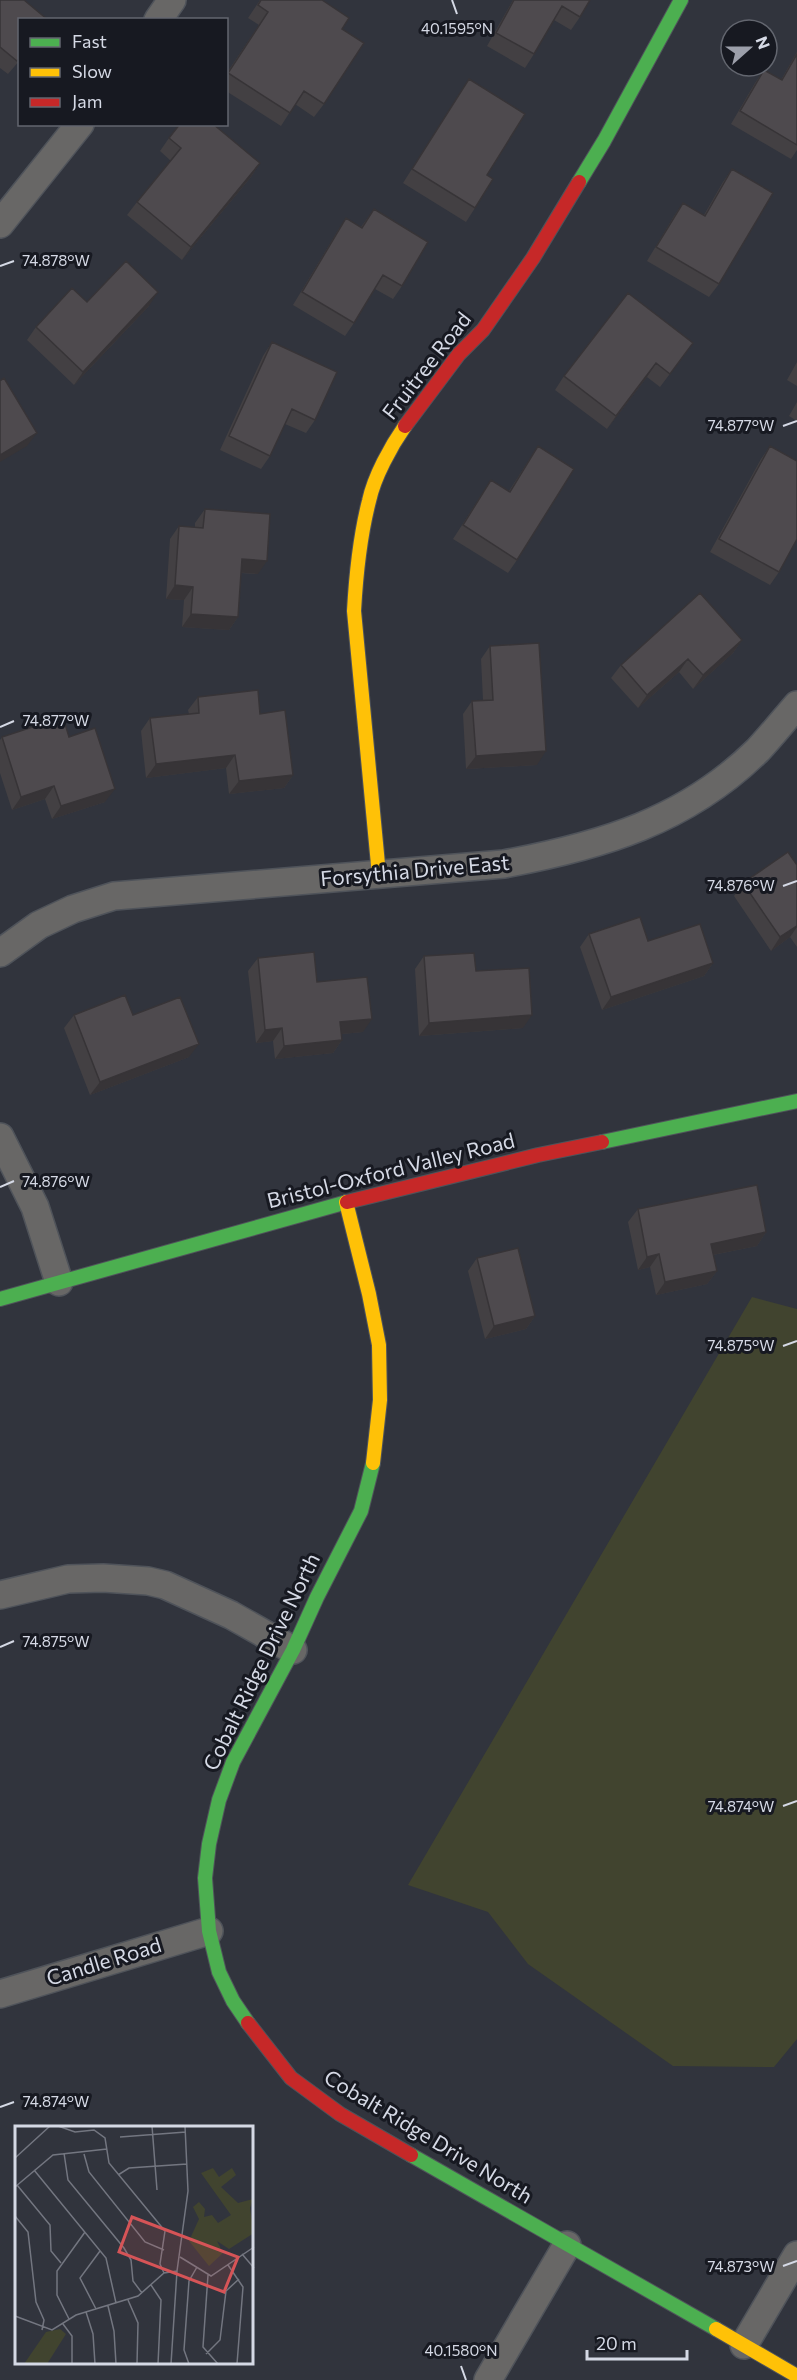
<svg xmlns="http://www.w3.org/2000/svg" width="797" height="2380" viewBox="0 0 797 2380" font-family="Commissioner,sans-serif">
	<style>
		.green { fill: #41442f }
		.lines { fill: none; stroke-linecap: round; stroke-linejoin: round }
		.street-casing { stroke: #4f535a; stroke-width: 30 }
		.fast-casing { stroke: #4f535a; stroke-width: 16 }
		.slow-casing { stroke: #4f535a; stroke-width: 16 }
		.jam-casing { stroke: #4f535a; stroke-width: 16 }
		.street { stroke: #686766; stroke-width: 27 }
		.fast { stroke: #4caf50; stroke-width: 14 }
		.slow { stroke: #ffc107; stroke-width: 14 }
		.jam { stroke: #c62828; stroke-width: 14 }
		.wall { fill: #434043 }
		.shaded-wall { fill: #373437 }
		.building { fill: #4e4a4e; stroke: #373437; stroke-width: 1.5 }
		.ticks { fill: none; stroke: #d5d9e5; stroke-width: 2 }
		.labels { text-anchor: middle; stroke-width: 6; stroke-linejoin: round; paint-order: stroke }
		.street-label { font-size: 21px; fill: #d5d9e5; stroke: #171921 }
		.inset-road { fill: none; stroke: #737680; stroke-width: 1.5 }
		.view { fill: #d65457; fill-opacity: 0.15; stroke: #d65457; stroke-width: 3 }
		.inset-edge { fill: none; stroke: #d5d9e5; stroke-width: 3 }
		.ticks-label { font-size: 15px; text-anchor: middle; fill: #d5d9e5; stroke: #171921; stroke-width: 6; stroke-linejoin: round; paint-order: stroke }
	</style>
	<rect width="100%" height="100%" fill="#31343d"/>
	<!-- green -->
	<path class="green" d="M752,1297l45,12v730l-23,28 -101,-1 -145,-102 -40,-52 -80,-27z"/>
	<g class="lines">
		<defs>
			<path id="street" d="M158,20l14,-20
				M0,224l80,-100
				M0,953l39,-28 34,-16 41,-13 390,-32c97,-18 182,-43 254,-114 13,-14 26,-30 39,-45
				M0,1137l35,70 24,75
				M0,1595l68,-16 35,-1 45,3 17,4 66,30 62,35
				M0,1994l209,-63
				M744,2345l53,-90
				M488,2380l79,-135"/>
			<path id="fast" d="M579,182l25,-41 77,-141
				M602,1142l195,-41
				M0,1299l347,-97
				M248,2023l-15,-22 -14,-29 -10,-41 -4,-53 4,-34 10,-44 14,-38 60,-112 24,-53 44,-86 12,-48
				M411,2155l305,174"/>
			<path id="slow" d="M379,875l-25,-264c2,-36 6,-75 15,-110 5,-24 22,-55 36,-75
				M346,1202l23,92 10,51 1,55 -7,63
				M716,2329l81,47"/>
			<path id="jam" d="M405,426l54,-72 24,-24 50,-72 46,-76
				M347,1202l191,-47 64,-13
				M248,2023l43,55 49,36 71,41"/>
		</defs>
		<!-- street casing -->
		<use href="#street" class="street-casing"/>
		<!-- fast casing -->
		<use href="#fast" class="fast-casing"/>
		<!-- slow casing -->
		<use href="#slow" class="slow-casing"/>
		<!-- jam casing -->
		<use href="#jam" class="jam-casing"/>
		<!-- street -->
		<use href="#street" class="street"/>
		<!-- fast -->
		<use href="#fast" class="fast"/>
		<!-- slow -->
		<use href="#slow" class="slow"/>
		<!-- jam -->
		<use href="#jam" class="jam"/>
	</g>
	<!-- wall -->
	<path class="wall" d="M0,0l20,60 -12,14 -8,-6z
		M260,0h62l20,29 -18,75 -10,13 -19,-13 -14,22 -55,-35v-17l33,-49 -11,-7z
		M513,0h77l-10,17 -9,13 -17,-10 -20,34 -9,14 -38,-22z
		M797,52v98l-6,9 -60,-35 24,-41 9,-13 17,10z
		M469,79l18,96 -12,33 -9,14 -63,-39z
		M169,138l91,25 -9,14 -69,83 -55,-45 10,-13 34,-41 -11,-10z
		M732,169l-13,115 -10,13 -62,-36 27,-45 9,-13 21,12 19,-33z
		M374,209l28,77 -9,13 -18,-10 -21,34 -9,13 -52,-31 44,-73 9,-14 15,9z
		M149,306l-75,79 -47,-45 9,-13z
		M272,342l43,78 -9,13 -21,-9 -15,32 -9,13 -41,-19 43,-94z
		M693,343l-33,44 -13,-10 -40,52 -52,-39 9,-14z
		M797,362v24l-10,-6z
		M797,402v19l-8,-5z
		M538,446l-21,114 -9,13 -55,-34 38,-59 18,11z
		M770,446l9,126 -9,13 -60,-33 51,-93z
		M205,509l53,65 -17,-1 -3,44 -9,13 -47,-3 2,-27 -18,-1 4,-60 9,-13 16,1v-4z
		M742,640l-9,13 -40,36 -14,-17 -41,36 -27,-30 10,-13z
		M490,646l47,119 -71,4 -3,-55 9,-13 11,-1 -2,-41z
		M198,697l62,17 33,61 -9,13 -55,6 -3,-26 -80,10 -5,-47 9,-13 39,-4 -1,-4z
		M2,737h67l36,65 -53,17 -7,-20 -33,11 -12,-37v-33z
		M797,865v82l-7,-10 -19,14 -37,-55 9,-13z
		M589,934l59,7 65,22 -9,13 -102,34 -22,-63z
		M424,956l52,15 47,57 -104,8 -4,-67z
		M258,958l105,74 -21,2v6l-9,13 -58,6 -2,-18 -17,2 -8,-72z
		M74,1015h59l56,42 -99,38 -26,-67z
		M638,1209l128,23 -9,14 -44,9 4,16 -10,13 -51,11 -6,-28 -12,3 -10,-48z
		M477,1258l58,58 -9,13 -41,10 -17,-68z"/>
	<!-- shaded-wall -->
	<path class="shaded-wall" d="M260,163l-9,14 -69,83 9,-13z
		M158,292l-9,14 -75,79 9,-13z
		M656,363l-9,14 -40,52 9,-13z
		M37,433l-10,13 -27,16v-7z
		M242,559l25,2 -9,13 -25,-2z
		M175,585l18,2 -9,13 -18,-1z
		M191,614l47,3 -9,13 -47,-3z
		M742,640l-9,13 -40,36 10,-14z
		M688,659l-9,13 -41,36 9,-13z
		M546,751l-9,14 -71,4 10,-13z
		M235,755l-9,13 -80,10 10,-14z
		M293,775l-9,13 -55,6 10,-13z
		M54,786l-9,13 -33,11 9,-13z
		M115,789l-10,13 -53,17 9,-13z
		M797,926v1l-7,10 -19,14 9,-14z
		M713,963l-9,13 -102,34 9,-13z
		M532,1015l-9,13 -104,8 10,-13z
		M372,1019l-9,13 -32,3 9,-13z
		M282,1028l-9,13 -17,2 9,-13z
		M342,1040l-9,13 -58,6 9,-13z
		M199,1044l-10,13 -99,38 10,-13z
		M766,1232l-9,14 -55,11 9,-13z
		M659,1254l-9,13 -12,3 9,-13z
		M717,1271l-10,13 -51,11 9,-13z
		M535,1316l-9,13 -41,10 9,-13z"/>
	<!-- building -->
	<path class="building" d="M0,0h24l24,20h-28v38l-3,3 -17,-14z
		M261,0h61l27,18 -7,11 22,14 -40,61 -20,-13 -14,22 -62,-40 40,-61 -10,-7z
		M514,0h76l-10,17 -18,-11 -28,48 -38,-21z
		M797,54v91l-57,-34 24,-41 18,10z
		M469,79l56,35 -38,61 6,4 -18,29 -63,-39z
		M180,124h33l47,39 -69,84 -54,-45 44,-54 -12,-10z
		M732,169l41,24 -54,91 -63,-37 27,-44 22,13z
		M374,209l54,33 -26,44 -19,-11 -29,48 -52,-31 44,-74 16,10z
		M126,261l32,31 -75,80 -47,-45 36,-39 15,14z
		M628,293l65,50 -23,31 -14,-11 -40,53 -52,-40z
		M272,342l65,30 -22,48 -23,-11 -22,47 -41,-20z
		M4,378l33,55 -37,22v-74z
		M538,446l36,23 -57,91 -54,-35 28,-45 19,12z
		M770,446l27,15v78l-18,33 -60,-33z
		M205,509l65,5 -3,47 -25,-2 -4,58 -47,-3 2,-27 -18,-2 4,-59 24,2z
		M700,593l42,47 -39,35 -15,-16 -41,36 -26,-30z
		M539,643l7,108 -70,5 -4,-55 21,-1 -3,-54z
		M258,690l2,24 25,-4 8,65 -54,6 -4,-26 -79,9 -6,-46 49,-5 -1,-16z
		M63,717l6,20 26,-9 20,61 -54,17 -7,-20 -33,11 -19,-60z
		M788,852l9,13v61l-17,11 -37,-54z
		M640,917l8,24 52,-17 13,39 -102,34 -22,-63z
		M314,952l3,30 50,-5 5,42 -32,3 2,18 -58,6 -2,-18 -17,2 -7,-72z
		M474,953l2,18 53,-3 3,47 -103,8 -5,-67z
		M125,995l8,20 47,-18 19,47 -99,38 -26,-67z
		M757,1185l9,47 -55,12 6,27 -52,11 -6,-28 -12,3 -9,-48z
		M518,1248l17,68 -41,10 -17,-68z"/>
	<!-- ticks -->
	<path class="ticks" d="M452,0l5,14M0,266l14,-5M783,426l14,-5M0,727l14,-6M783,886l14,-5M0,1187l14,-6M783,1346l14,-5M0,1647l14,-6M783,1806l14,-5M0,2107l14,-5M783,2266l14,-5M461,2366l5,14"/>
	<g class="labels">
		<!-- street labels -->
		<g class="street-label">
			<text transform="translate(427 366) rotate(-52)" y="7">Fruitree Road</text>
			<text transform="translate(415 871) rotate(-5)" y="7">Forsythia Drive East</text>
			<text transform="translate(391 1171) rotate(-14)" y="7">Bristol-Oxford Valley Road</text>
			<text transform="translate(262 1662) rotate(-64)" y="7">Cobalt Ridge Drive North</text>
			<text transform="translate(104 1962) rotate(-17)" y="7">Candle Road</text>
			<text transform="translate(428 2137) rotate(31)" y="7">Cobalt Ridge Drive North</text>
		</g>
	</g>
	<!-- overview -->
	<g transform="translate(15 2126)">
		<rect width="238" height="238" fill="#31343d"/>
		<path d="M198,42l6,9 13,-9 4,7 -15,12 17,16 15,-4 -3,9 4,25 -25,16 -12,-8 6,12 -14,13 -20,-25 10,-22 -6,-12 6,-5 6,7 -1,8 8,-2 6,8 13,-8 -30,-42zM45,203l6,5 -19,30h-23l22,-32z" fill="#41442f"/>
		<path class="inset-road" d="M43,0l17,6 19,-2 11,8 4,25 56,68 -5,33 4,9M137,0l5,64M105,11l66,-5M49,27l4,27 56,68 7,12 2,21 9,12M69,28l5,18 56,70 19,8M0,32l35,-32M19,44l72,88 10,45M103,49l11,-7 58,-4M2,59l33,40 1,26 10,12M0,61l38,-32 54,-6M0,90l13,16 8,70 8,18 -2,10M227,128l12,14M165,131l31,19 43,-29M213,139l15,22 -6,77M193,149l-5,72 15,17M136,159l10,15 -3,64M113,174l10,23 -1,41M93,180l6,25 2,33M81,183l-16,-31 20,-27M71,186l7,22 2,30M0,190l37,14 24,-15 62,-19 26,-23 13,-2M54,193l-12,-24v-24l28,-39M48,198l9,12v28M191,228l14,-14 6,-49 13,-12M156,238l6,-93 11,-80 -3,-65M174,238l-5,-14 5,-69 8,-14"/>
		<path class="view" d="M117,91l106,40 -14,35 -105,-40z"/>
		<rect width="238" height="238" class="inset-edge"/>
	</g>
	<g class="ticks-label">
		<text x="457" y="34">40.1595°N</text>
		<text x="56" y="266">74.878°W</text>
		<text x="741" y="431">74.877°W</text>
		<text x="56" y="726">74.877°W</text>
		<text x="741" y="891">74.876°W</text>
		<text x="56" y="1187">74.876°W</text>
		<text x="741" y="1351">74.875°W</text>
		<text x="56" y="1647">74.875°W</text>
		<text x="741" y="1812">74.874°W</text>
		<text x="56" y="2107">74.874°W</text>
		<text x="741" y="2272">74.873°W</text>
		<text x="461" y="2356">40.1580°N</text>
	</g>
	<!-- legend -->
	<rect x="18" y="18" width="210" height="108" fill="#171921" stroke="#63666f" stroke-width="1.5"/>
	<rect x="30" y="38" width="30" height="9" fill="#4caf50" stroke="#63666f" stroke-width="1.5"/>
	<text x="72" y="48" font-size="18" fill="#d5d9e5">Fast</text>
	<rect x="30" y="68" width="30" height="9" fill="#ffc107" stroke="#63666f" stroke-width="1.5"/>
	<text x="72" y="78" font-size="18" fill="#d5d9e5">Slow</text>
	<rect x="30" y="98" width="30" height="9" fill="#c62828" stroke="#63666f" stroke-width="1.5"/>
	<text x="72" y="108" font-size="18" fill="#d5d9e5">Jam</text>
	<!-- north arrow -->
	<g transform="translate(749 48) rotate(69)"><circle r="28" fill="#171921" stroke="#63666f" stroke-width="1.5"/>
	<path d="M0-4.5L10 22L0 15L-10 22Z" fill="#9c9faa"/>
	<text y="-9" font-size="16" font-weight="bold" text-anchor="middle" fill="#d5d9e5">N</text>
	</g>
	<!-- scale -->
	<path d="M587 2350v9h100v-9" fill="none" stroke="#d5d9e5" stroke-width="3"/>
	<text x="596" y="2350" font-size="18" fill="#d5d9e5" stroke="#171921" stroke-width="4.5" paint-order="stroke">20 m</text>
</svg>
